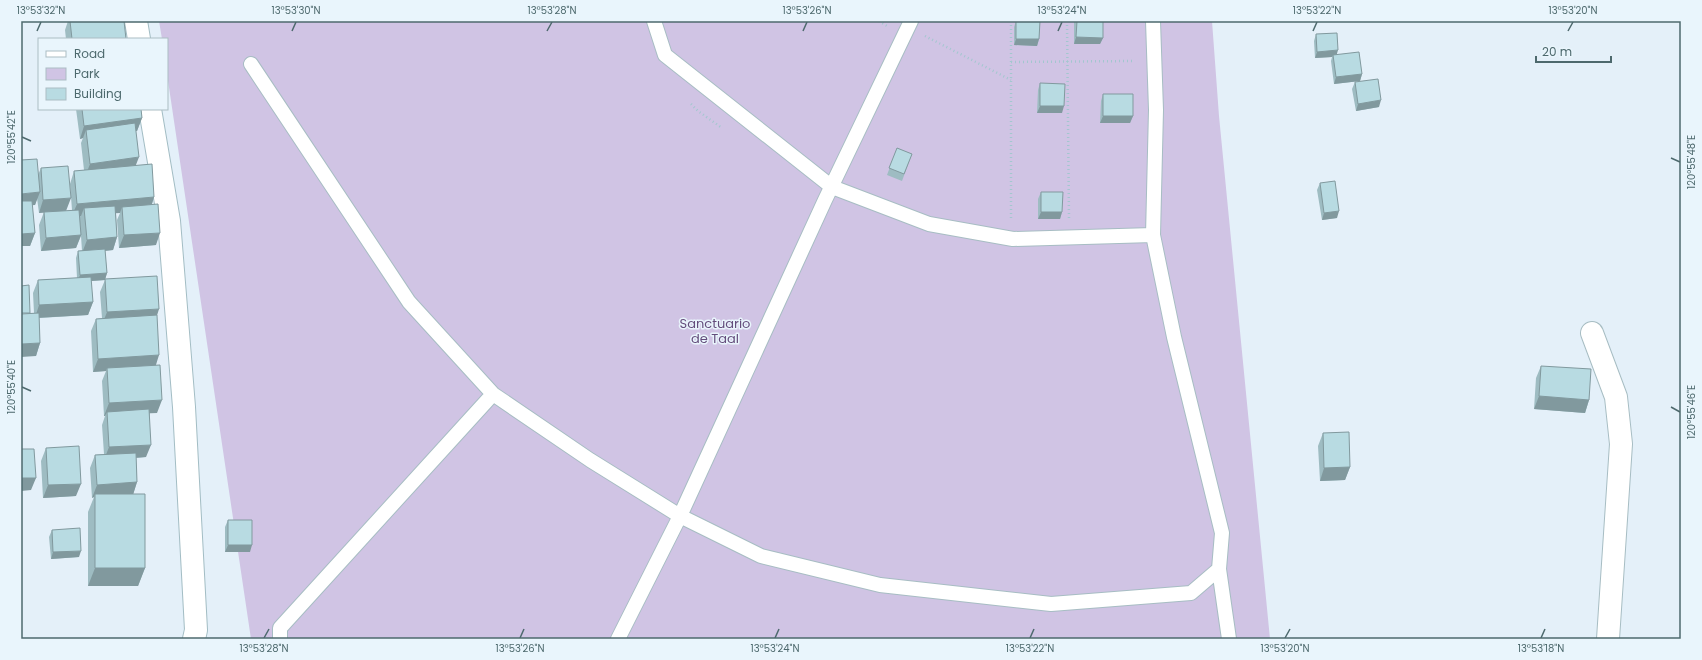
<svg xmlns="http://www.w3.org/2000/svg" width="1702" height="660" viewBox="0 0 1702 660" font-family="Poppins,sans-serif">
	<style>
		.green { fill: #d0c4e4 }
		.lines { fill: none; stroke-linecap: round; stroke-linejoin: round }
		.lane-casing { stroke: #a7bdc3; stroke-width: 16 }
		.street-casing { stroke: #a7bdc3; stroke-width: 24 }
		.secondary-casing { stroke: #a3bdc4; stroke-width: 24 }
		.path { stroke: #a3c7cf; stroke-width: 2.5; stroke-dasharray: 1 3; stroke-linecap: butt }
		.lane { stroke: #fff; stroke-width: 14 }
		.street { stroke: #fff; stroke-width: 22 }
		.secondary { stroke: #fff; stroke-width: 22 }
		.wall { fill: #9ebcc2 }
		.shaded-wall { fill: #81999e }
		.building { fill: #b8dbe2; stroke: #81999e }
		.ticks { fill: none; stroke: #4d696d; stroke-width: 1.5 }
		.labels { text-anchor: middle; stroke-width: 3; stroke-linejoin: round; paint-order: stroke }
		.park-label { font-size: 13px; fill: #644d7c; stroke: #e9f5fc }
		.neatline { fill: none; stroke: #4d696d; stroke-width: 1.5 }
		.ticks-label { font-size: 10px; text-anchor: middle; fill: #4d696d }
	</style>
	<rect width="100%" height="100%" fill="#e4f0f9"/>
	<!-- green -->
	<path class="green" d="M159,21h1053l7,95 51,523h-1019l-84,-565v-35h-5z"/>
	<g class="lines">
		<defs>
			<path id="lane" d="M654,21l11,34 167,132 97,37 84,15 140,-4 3,-125 -3,-89
				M251,64l158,238 84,92 97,66 90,56 81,40 119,29 171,19 140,-11 28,-24 3,-36 -48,-196 -21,-102
				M1219,569l10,70
				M280,639v-11l213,-234
				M618,639l62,-123 145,-316 86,-179"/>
			<path id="street" d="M1592,333l24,64 5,47 -13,195"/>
			<path id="secondary" d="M136,21l3,18
				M150,109l19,112 15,186 12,223 -2,9"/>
		</defs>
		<!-- lane casing -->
		<use href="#lane" class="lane-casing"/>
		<!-- street casing -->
		<use href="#street" class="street-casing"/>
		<!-- secondary casing -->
		<use href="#secondary" class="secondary-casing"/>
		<!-- path -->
		<path class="path" d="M879,21l8,5
			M1011,21v199
			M1067,21l2,197
			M925,36l86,44
			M1011,62l123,-1
			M691,104l7,7 24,17"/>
		<!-- lane -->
		<use href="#lane" class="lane"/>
		<!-- street -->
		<use href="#street" class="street"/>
		<!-- secondary -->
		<use href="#secondary" class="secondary"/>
	</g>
	<!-- wall -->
	<path class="wall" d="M68,21h56l2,18h-60l-1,-9z
		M1016,21h24l-1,18 -2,7 -23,-1v-18z
		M1074,21h29v17l-3,6h-26z
		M1316,34l21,20 25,20 -2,7 -26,3 -3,-23 1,-4 -17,1 -1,-17z
		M1355,82l24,25 -23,4 -4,-22z
		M1040,83l22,30h-25l1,-23z
		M1103,94l30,22 -3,7h-30l1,-22z
		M76,109h65l1,9 -5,13h-1v35l18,31 -2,7 4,41 -37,3 -2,-28 3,-7h-4l1,24 -4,13 -8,1 2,22 -2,6 52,36 -1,51 1,47h-7l-4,44 -10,1 1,24 -4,12 12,74 -7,18h-50v-74l6,-15 -2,1 -2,-30 5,-13 9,-1 -2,-29 3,-9h-1l-2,-35 4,-10 -13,1 -2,-41 5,-12 6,-1 -2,-26 5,-12 -14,1 2,21 -5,13 -49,3 1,25 -4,13 -6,-43h4l-1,-20 5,-13 39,-2 -1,-20 2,-7h4l-1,-15 -5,12 -35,3 -2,-26 5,-13 -5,1 -2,-15 -2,7h-3l3,28 -5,13h-9l17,-71 3,-7 25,43 6,-1 -2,-26 4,-13 10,-1 -3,-27 2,-5 -3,1z
		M897,148l15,6 -10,27 -15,-6z
		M1320,183l17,35 -15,2 -5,-30z
		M1041,192l21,20 -2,7h-22v-20z
		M1541,366l48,34 -4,13 -51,-4 2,-31z
		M1323,433l27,34 -5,13 -25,1 -2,-35z
		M46,448l30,48 -33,2 -2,-37z
		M228,520l22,32h-25v-25z
		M52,530l27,27 -28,2 -2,-22z"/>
	<!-- shaded-wall -->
	<path class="shaded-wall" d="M1076,37l27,1 -3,6h-26z
		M1016,39h23l-2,7 -23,-1z
		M1338,50l-2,7 -3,-2 -1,2 -17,1 2,-6z
		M1362,74l-2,7 -26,3 2,-7z
		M1381,100l-2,7 -23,4 2,-7z
		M1040,106h24l-2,7h-25z
		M1103,116h30l-3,7h-30z
		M142,118l-5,13 -50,7 -1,-8 -3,8 -3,1 4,-13z
		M139,157l-5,13 -49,7 5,-13z
		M40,192l-5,13 -14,1v-12z
		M154,197l-4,13 -28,-3 -2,6 -35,2 -1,-7 -3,8h-9l5,-12z
		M71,198l-5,13 -27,2 4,-13z
		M1339,211l-2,7 -15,2 2,-7z
		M1041,212h21l-2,7h-22z
		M35,233l-5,13h-9v-12z
		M160,233l-4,12 -37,3 5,-13z
		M81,235l-5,13 -35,3 5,-13z
		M117,237l-4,13 -31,3 5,-13z
		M107,273l-2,7 -28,2 3,-7z
		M93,302l-5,13 -53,3 4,-13z
		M159,309l-4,13 -53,3 5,-13z
		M40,343l-4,13 -15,1v-13z
		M159,355l-4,13h-48l-1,3 -13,1 5,-13z
		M1539,396l50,4 -4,13 -51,-4z
		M162,400l-5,13 -50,2v-3l-2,4h-1l5,-13z
		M151,445l-5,12 -42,3 5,-13z
		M1350,467l-5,13 -25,1 4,-13z
		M21,478h15l-5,12 -10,1z
		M137,482l-4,13 -38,-1 -1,3 -2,1 5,-13z
		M81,484l-5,12 -33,2 5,-13z
		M228,545h24l-2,7h-25z
		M81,551l-2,6 -28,2 2,-7z
		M95,568h50l-7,18h-50z"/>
	<!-- building -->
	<path class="building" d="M70,21h54l2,18h-54z
		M1016,21h24l-1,18h-23z
		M1077,21h26v17l-27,-1z
		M1337,33l1,17 -21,2 -1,-18z
		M1359,52l3,22 -26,3 -3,-22z
		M1378,79l3,21 -23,4 -3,-22z
		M1040,83l25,1 -1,22h-24z
		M1103,94h30v22h-30z
		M82,109h59l1,9 -58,8z
		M135,123l4,34 -49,7 -4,-34z
		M897,148l15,6 -8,20 -15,-6z
		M37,159l3,33 -19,2v-34z
		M152,164l2,33 -77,7 -3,-33z
		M68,166l3,32 -28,2 -2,-32z
		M1335,181l4,30 -15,2 -4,-30z
		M1041,192h22l-1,20h-21z
		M21,201h11l3,32 -14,1z
		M158,204l2,29 -36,2 -2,-28z
		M115,206l2,31 -30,3 -3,-32z
		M79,210l2,25 -35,3 -2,-26z
		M105,249l2,24 -27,2 -2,-24z
		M157,276l2,33 -52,3 -2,-33z
		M91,277l2,25 -54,3 -1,-25z
		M29,285l1,28h-9v-27z
		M39,313l1,30 -19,1v-30z
		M157,315l2,40 -61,4 -2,-40z
		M160,365l2,35 -53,3 -2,-35z
		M1541,366l50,3 -2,31 -50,-4z
		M149,409l2,36 -42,2 -2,-35z
		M1349,432l1,35 -26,1 -1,-35z
		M79,446l2,38 -33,1 -2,-37z
		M21,449h13l2,29h-15z
		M136,453l1,29 -40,3 -2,-30z
		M95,494h50v74h-50z
		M228,520h24v25h-24z
		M80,528l1,23 -28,1 -1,-22z"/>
	<!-- ticks -->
	<path class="ticks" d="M37,31l4,-9M292,31l4,-9M547,31l5,-9M803,31l4,-9M1058,31l4,-9M1313,31l4,-9M1568,31l5,-9M22,137l9,4M1671,158l9,4M22,387l9,4M1671,407l9,5M264,638l5,-9M520,638l4,-9M775,638l4,-9M1030,638l4,-9M1285,638l5,-9M1541,638l4,-9"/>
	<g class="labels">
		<!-- park labels -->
		<g class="park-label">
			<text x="715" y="328">Sanctuario<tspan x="715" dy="15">de Taal</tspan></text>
		</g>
	</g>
	<!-- border -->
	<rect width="1702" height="660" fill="none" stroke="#e9f5fc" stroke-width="44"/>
	<!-- legend -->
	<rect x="38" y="38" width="130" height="72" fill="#e9f5fc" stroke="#abbdc3"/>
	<rect x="46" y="51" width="20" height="6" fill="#ffffff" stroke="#abbdc3"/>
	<text x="74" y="58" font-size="12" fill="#4d696d">Road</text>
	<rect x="46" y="68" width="20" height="12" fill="#d0c4e4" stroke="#abbdc3"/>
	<text x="74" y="78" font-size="12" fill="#4d696d">Park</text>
	<rect x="46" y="88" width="20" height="12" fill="#b8dbe2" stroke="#abbdc3"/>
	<text x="74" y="98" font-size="12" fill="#4d696d">Building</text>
	<!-- scale -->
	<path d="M1536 56v6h75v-6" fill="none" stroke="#4d696d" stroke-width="2"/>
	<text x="1542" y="56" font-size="12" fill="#4d696d" stroke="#e9f5fc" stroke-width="3" paint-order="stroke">20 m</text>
	<rect x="22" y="22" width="1658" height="616" class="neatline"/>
	<g class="ticks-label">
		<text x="41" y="14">13°53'32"N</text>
		<text x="296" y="14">13°53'30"N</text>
		<text x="552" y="14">13°53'28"N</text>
		<text x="807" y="14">13°53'26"N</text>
		<text x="1062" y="14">13°53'24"N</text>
		<text x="1317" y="14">13°53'22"N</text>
		<text x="1573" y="14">13°53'20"N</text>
		<text transform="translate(11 137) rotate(-90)" y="4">120°55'42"E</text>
		<text transform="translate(1691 162) rotate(-90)" y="4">120°55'48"E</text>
		<text transform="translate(11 387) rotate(-90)" y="4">120°55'40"E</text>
		<text transform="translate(1691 412) rotate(-90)" y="4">120°55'46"E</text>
		<text x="264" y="652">13°53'28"N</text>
		<text x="520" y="652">13°53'26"N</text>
		<text x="775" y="652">13°53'24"N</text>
		<text x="1030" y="652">13°53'22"N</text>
		<text x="1285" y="652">13°53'20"N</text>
		<text x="1541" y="652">13°53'18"N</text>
	</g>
</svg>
